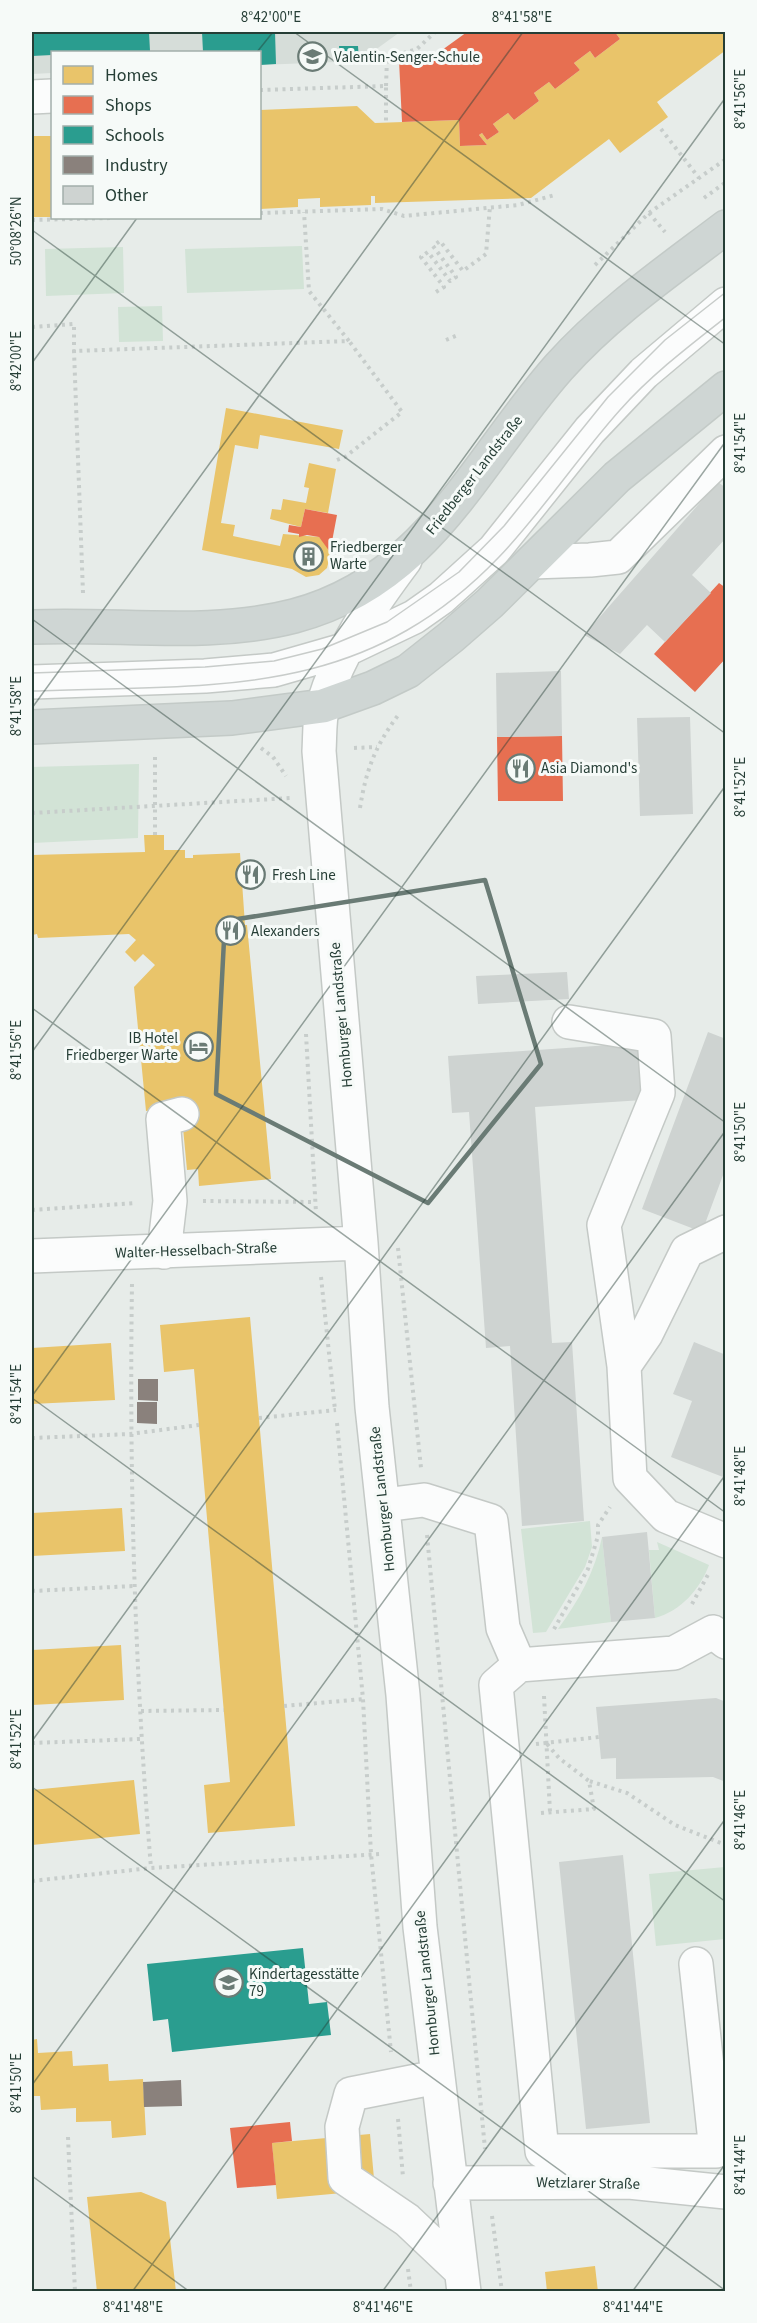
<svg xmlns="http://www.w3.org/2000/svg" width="757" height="2323" viewBox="0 0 757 2323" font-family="'Source Sans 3',sans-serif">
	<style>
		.built { fill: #d6ddd9 }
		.green { fill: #d2e3d6 }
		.homes { fill: #e9c46a }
		.shops { fill: #e76f51 }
		.schools { fill: #2a9d8f }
		.industry { fill: #8a817c }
		.building { fill: #ced3d1 }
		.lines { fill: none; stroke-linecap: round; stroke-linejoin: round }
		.minor-casing { stroke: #c4c9c6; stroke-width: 36 }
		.major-casing { stroke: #c3cac7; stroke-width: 36 }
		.path { stroke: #c7cdcb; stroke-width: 4; stroke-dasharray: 3 4.5; stroke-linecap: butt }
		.minor { stroke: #fbfcfc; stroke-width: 33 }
		.major { stroke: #cfd6d4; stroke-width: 33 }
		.tram { stroke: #c8ccca; stroke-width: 1.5 }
		.marked { fill: none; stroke: #6a7b75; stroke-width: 4.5; stroke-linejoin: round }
		.ticks { fill: none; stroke: #263e36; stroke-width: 1.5; stroke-opacity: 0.45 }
		.labels { text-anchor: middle; stroke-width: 6; stroke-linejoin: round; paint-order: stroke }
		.poi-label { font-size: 15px; fill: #263e36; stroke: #f6faf8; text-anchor: start }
		.street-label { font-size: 15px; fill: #263e36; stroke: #f6faf8 }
		.neatline { fill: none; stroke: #263e36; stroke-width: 2 }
		.ticks-label { font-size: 15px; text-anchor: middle; fill: #263e36 }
	</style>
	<rect width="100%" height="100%" fill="#e7ece9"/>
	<!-- built -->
	<path class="built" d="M32,32h368l-40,29 -100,4v-13h-208v21l-20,1z"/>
	<!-- green -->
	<path class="green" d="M302,246l2,43 -117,4 -2,-44z
		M123,247l1,46 -78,3 -1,-47z
		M162,306l1,35 -44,1 -1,-35z
		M139,764l-1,74 -106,5v-76z
		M590,1521l2,26 -7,20 -39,65 -13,1 -12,-104z
		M602,1537l9,85 -53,7c21,-29 37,-57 44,-92z
		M657,1542l52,23c-9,24 -28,46 -54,53l-6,-68h10z
		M725,1867v72l-69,7 -7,-72z"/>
	<!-- homes -->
	<path class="homes" d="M615,32h111v18l-69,52 11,15 -48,36 -11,-14 -78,59 -156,5v-7h-4v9l-51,2v-9l-22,1v8l-38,2v-99l97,-4 18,17 84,-3 1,26 27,-1 -8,-10 3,-2 5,7 12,-8 -6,-8 15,-11 6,7 25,-19 -5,-8 15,-11 6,7 25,-19 -6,-7 16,-12 5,7 25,-19z
		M32,136h20v81h-20z
		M226,408l117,22 -4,19 -79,-14 -2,14 -23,-4 -14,78 14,2 -2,11 47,10 3,-12 36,3 9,9 2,10 -3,12 -8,7 -13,2 -14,-8 -90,-19z
		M309,463l27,6 -8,44 -23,-4 -4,18 -31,-8 2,-10 9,1 2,-11 23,4 3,-15 -5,-1z
		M144,835h20v15h21v8h8v-3l47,-2 5,72h2l24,254 -72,7 -1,-17 -11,1 -6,-63 -35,4 -12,-124 21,-22 -12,-11 -8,8 -10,-10 11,-12 -7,-6 -91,4 -1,-4 -5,1v-80l113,-3z
		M250,1317l45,509 -87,7 -4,-48 26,-3 -36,-413 -30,3 -4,-47z
		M111,1343l4,57 -83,4v-56z
		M122,1508l3,43 -93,5v-43z
		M121,1645l3,55 -92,5v-55z
		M134,1780l6,54 -108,11v-55z
		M37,2039l1,14 34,-2 1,15 35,-2 1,17 34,-2 3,56 -34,3 -1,-17 -35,1v-14l-35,2 -1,-14h-8v-56z
		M370,2134l5,56 -98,9 -5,-56z
		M141,2192l25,10 10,90h-79l-10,-95z
		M595,2266l3,26h-51l-2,-20z"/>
	<!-- shops -->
	<path class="shops" d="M467,32h148l5,7 -25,19 -5,-7 -16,12 6,7 -25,19 -6,-7 -15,11 5,8 -25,19 -6,-7 -15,11 6,8 -12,8 -5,-7 -3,2 8,10 -27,1 -1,-26 -57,2 -3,-62 32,-2z
		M305,509l32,6 -7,37 -11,-15 -12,-2 -8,2v-3l-11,-2 1,-7 12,2z
		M719,583l7,5v70l-31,34 -41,-38z
		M562,736l1,65h-65l-1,-64z
		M290,2122l2,19 -20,2 4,42 -39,3 -7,-60z"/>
	<!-- schools -->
	<path class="schools" d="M32,32h117l1,19 -98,1v3l-20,1z
		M202,32h73l1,32 -16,1v-13h-57z
		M339,46h19l1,14h-19z
		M303,1948l6,56 18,-2 4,33 -159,17 -4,-33 -15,2 -6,-57z"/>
	<!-- industry -->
	<path class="industry" d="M138,1379h20v22l-20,-1z
		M137,1402h20v22l-20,-1z
		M181,2080l1,26 -38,1 -1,-25z"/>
	<!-- building -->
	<path class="building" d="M718,482l8,6v50l-34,37 19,18 -46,49 -18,-17 -27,29 -36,-19z
		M561,671l1,65 -65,1 -1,-64z
		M690,717l3,97 -53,2 -3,-98z
		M567,972l2,27 -91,5 -2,-28z
		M708,1032l18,7v128l-24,65 -60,-23z
		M639,1043l4,57 -108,7 17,236 20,-1 12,179 -62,5 -12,-180 -24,2 -17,-236 -17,1 -4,-57z
		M694,1342l32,13v116l-3,6 -52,-20 21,-56 -19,-7z
		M647,1532l8,86 -44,4 -9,-85z
		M716,1698l10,4v80l-13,-5 -97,2v-21l-15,1 -5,-52z
		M623,1855l27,268 -64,6 -27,-267z"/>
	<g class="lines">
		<defs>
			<path id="minor" d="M32,97l20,-1
				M405,560c-33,44 -66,91 -82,145 -4,14 -3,31 -4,46l42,492 11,164 31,288 17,232 44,365
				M532,562l58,-2 28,-3 108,-105
				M32,682l173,-6 69,-6 73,-21 67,-32 27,-19 53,-48 96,-120 54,-57 82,-69
				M569,1022l85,14 4,57 -54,132 20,141 6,112 36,38 60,25
				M164,1252l6,-51 -7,-82 19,-5
				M32,1256l329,-13
				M624,1366l22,-32 41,-83 39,-19
				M384,1505l40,-5 67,21 12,107 16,37 155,-12 39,-21 13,10
				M519,1665l-23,20 46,466h174l-20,-187
				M437,2077l-86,17 -9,33 3,51 62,42 54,51
				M450,2183l179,-1 97,10"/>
			<path id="major" d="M32,627c86,-4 177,11 262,-11 134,-35 181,-154 265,-249 48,-54 109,-96 167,-140
				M32,727l200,-9 91,-12 50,-18 35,-17 43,-34 39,-34 127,-126 109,-89"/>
		</defs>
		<!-- minor casing -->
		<use href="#minor" class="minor-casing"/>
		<!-- major casing -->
		<use href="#major" class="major-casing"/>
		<!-- path -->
		<path class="path" d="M386,86l1,-28 30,-9 18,-17
			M260,90l126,-4v37
			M661,129l38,49
			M704,198l22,-16
			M260,213l122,-4 22,7 114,-11 37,-10
			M649,213l16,19
			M32,220l81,-2
			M595,265l54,-52 77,-54
			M436,292l8,-5 -23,-30 7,-5 22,29 6,-4 -23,-31 7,-5 23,30 23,-17 4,-48
			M32,327l42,-3v27
			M446,340l12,-5
			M337,460l8,-3 57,-45 -53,-71
			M83,593l-9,-242 275,-10 -40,-50 -5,-79
			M261,748l12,9 13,19
			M354,748l23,-1
			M360,808c6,-38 15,-62 39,-94
			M32,813l259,-15
			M155,835v-79
			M306,1034l10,179
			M203,1201l112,1
			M32,1210l104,-7
			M398,1248l23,220
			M321,1277l14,133
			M132,1284c-3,195 3,390 19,584l230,-14
			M259,1418l77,-8
			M337,1423l26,276 8,155 20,198
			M32,1438l98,-4 69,-9
			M427,1535l58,614
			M32,1591l101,-5
			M692,1604l18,-33
			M554,1629l34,-60 10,-33v-11l12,-18
			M544,1696l6,116
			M284,1706l80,-7
			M141,1711l83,-1
			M32,1743l108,-4
			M536,1744l63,-7
			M547,1744l12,14 30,23
			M541,1813l53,-4 -5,-28 38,12 48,32 51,20
			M32,1881l119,-13
			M398,2119l5,58
			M68,2137l7,155
			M492,2216l10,76
			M408,2269l3,23"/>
		<!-- minor -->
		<use href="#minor" class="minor"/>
		<!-- major -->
		<use href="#major" class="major"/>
		<!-- tram -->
		<path class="tram" d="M32,673l173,-6 69,-6 48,-12 65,-27 72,-50 45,-46 104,-129 57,-57 61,-48
			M32,691c182,-7 329,10 467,-134 44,-46 79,-100 121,-147 31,-35 69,-64 106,-93"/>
	</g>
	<!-- marked area -->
	<path class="marked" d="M485,880l56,184 -113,139 -212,-109 9,-173z"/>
	<!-- ticks -->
	<path class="ticks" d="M294,32l432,313M257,52l16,-20M32,230l694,504M32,363l105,-145M32,619l694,504M32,708l491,-676M32,1008l694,505M32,1052l694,-955M32,1396l694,-955M32,1398l694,504M32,1741l694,-956M32,1787l694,504M32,2085l694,-955M32,2176l158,116M132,2292l594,-818M382,2292l344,-474M632,2292l94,-129"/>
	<!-- icons -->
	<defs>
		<symbol id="school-ring" viewBox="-11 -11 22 22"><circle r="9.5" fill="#f6faf8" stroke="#6a7b75" stroke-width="1.5"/><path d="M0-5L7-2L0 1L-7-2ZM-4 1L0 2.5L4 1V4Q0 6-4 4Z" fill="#6a7b75"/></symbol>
		<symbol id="building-ring" viewBox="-11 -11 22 22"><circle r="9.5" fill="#f6faf8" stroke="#6a7b75" stroke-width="1.5"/><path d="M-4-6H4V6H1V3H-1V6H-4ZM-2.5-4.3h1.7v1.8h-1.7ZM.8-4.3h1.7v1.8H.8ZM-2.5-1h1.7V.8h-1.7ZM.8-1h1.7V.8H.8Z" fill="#6a7b75"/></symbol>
		<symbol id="restaurant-ring" viewBox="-11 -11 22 22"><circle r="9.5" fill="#f6faf8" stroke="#6a7b75" stroke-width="1.5"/><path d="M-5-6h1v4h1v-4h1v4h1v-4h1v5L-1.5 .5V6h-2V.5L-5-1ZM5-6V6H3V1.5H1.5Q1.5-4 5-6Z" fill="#6a7b75"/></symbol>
		<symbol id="hotel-ring" viewBox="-11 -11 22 22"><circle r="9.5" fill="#f6faf8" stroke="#6a7b75" stroke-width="1.5"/><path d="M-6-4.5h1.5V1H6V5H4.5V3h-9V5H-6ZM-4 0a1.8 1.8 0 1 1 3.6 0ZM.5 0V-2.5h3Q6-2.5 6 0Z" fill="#6a7b75"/></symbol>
	</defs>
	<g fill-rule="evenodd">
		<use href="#school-ring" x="296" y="40" width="33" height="33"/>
		<use href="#building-ring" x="292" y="540" width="33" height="33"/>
		<use href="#restaurant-ring" x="504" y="752" width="33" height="33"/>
		<use href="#restaurant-ring" x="234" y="858" width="33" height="33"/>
		<use href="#restaurant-ring" x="214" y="914" width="33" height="33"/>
		<use href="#hotel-ring" x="182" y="1030" width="33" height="33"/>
		<use href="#school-ring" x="212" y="1966" width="33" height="33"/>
	</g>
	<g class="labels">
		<!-- poi labels -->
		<g class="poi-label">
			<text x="334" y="62">Valentin-Senger-Schule</text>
			<text x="330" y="552">Friedberger<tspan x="330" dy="17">Warte</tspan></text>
			<text x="541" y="773">Asia Diamond's</text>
			<text x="272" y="880">Fresh Line</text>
			<text x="251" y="936">Alexanders</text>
			<text x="178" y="1043" text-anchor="end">IB Hotel<tspan x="178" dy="17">Friedberger Warte</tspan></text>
			<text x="249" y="1979">Kindertagesstätte<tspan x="249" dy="17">79</tspan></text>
		</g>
		<!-- street labels -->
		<g class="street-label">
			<text transform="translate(474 475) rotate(-52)" y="5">Friedberger Landstraße</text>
			<text transform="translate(341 1015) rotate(-95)" y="5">Homburger Landstraße</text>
			<text transform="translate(196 1250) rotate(-2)" y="5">Walter-Hesselbach-Straße</text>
			<text transform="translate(382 1499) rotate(-96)" y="5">Homburger Landstraße</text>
			<text transform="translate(427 1983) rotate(-96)" y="5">Homburger Landstraße</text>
			<text transform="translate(588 2183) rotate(1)" y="5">Wetzlarer Straße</text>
		</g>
	</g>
	<!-- border -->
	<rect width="757" height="2323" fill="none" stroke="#f6faf8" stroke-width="66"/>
	<!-- legend -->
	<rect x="51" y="51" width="210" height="168" fill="#f6faf8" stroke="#a3afaa" stroke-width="1.5"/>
	<rect x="63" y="66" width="30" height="18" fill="#e9c46a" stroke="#a3afaa" stroke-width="1.5"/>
	<text x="105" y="81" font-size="18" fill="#263e36">Homes</text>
	<rect x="63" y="96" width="30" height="18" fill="#e76f51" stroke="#a3afaa" stroke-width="1.5"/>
	<text x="105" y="111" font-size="18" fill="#263e36">Shops</text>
	<rect x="63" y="126" width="30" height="18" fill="#2a9d8f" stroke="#a3afaa" stroke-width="1.5"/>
	<text x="105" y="141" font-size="18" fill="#263e36">Schools</text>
	<rect x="63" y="156" width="30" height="18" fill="#8a817c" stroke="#a3afaa" stroke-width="1.5"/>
	<text x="105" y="171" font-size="18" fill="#263e36">Industry</text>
	<rect x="63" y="186" width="30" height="18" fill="#ced3d1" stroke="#a3afaa" stroke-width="1.5"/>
	<text x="105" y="201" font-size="18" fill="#263e36">Other</text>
	<rect x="33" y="33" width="691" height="2257" class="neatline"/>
	<g class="ticks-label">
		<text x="271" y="22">8°42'00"E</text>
		<text x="522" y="22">8°41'58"E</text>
		<text transform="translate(740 99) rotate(-90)" y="5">8°41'56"E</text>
		<text transform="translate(16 231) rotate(-90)" y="5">50°08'26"N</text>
		<text transform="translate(16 361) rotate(-90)" y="5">8°42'00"E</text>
		<text transform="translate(740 443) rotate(-90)" y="5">8°41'54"E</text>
		<text transform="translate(16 706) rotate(-90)" y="5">8°41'58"E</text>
		<text transform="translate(740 787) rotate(-90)" y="5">8°41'52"E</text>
		<text transform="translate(16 1050) rotate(-90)" y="5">8°41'56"E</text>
		<text transform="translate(740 1132) rotate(-90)" y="5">8°41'50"E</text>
		<text transform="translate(16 1394) rotate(-90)" y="5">8°41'54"E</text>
		<text transform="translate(740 1476) rotate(-90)" y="5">8°41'48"E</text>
		<text transform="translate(16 1739) rotate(-90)" y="5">8°41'52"E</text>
		<text transform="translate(740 1820) rotate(-90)" y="5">8°41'46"E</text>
		<text transform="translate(16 2083) rotate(-90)" y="5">8°41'50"E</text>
		<text transform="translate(740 2165) rotate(-90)" y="5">8°41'44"E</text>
		<text x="133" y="2312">8°41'48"E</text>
		<text x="383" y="2312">8°41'46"E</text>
		<text x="633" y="2312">8°41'44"E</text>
	</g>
</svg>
